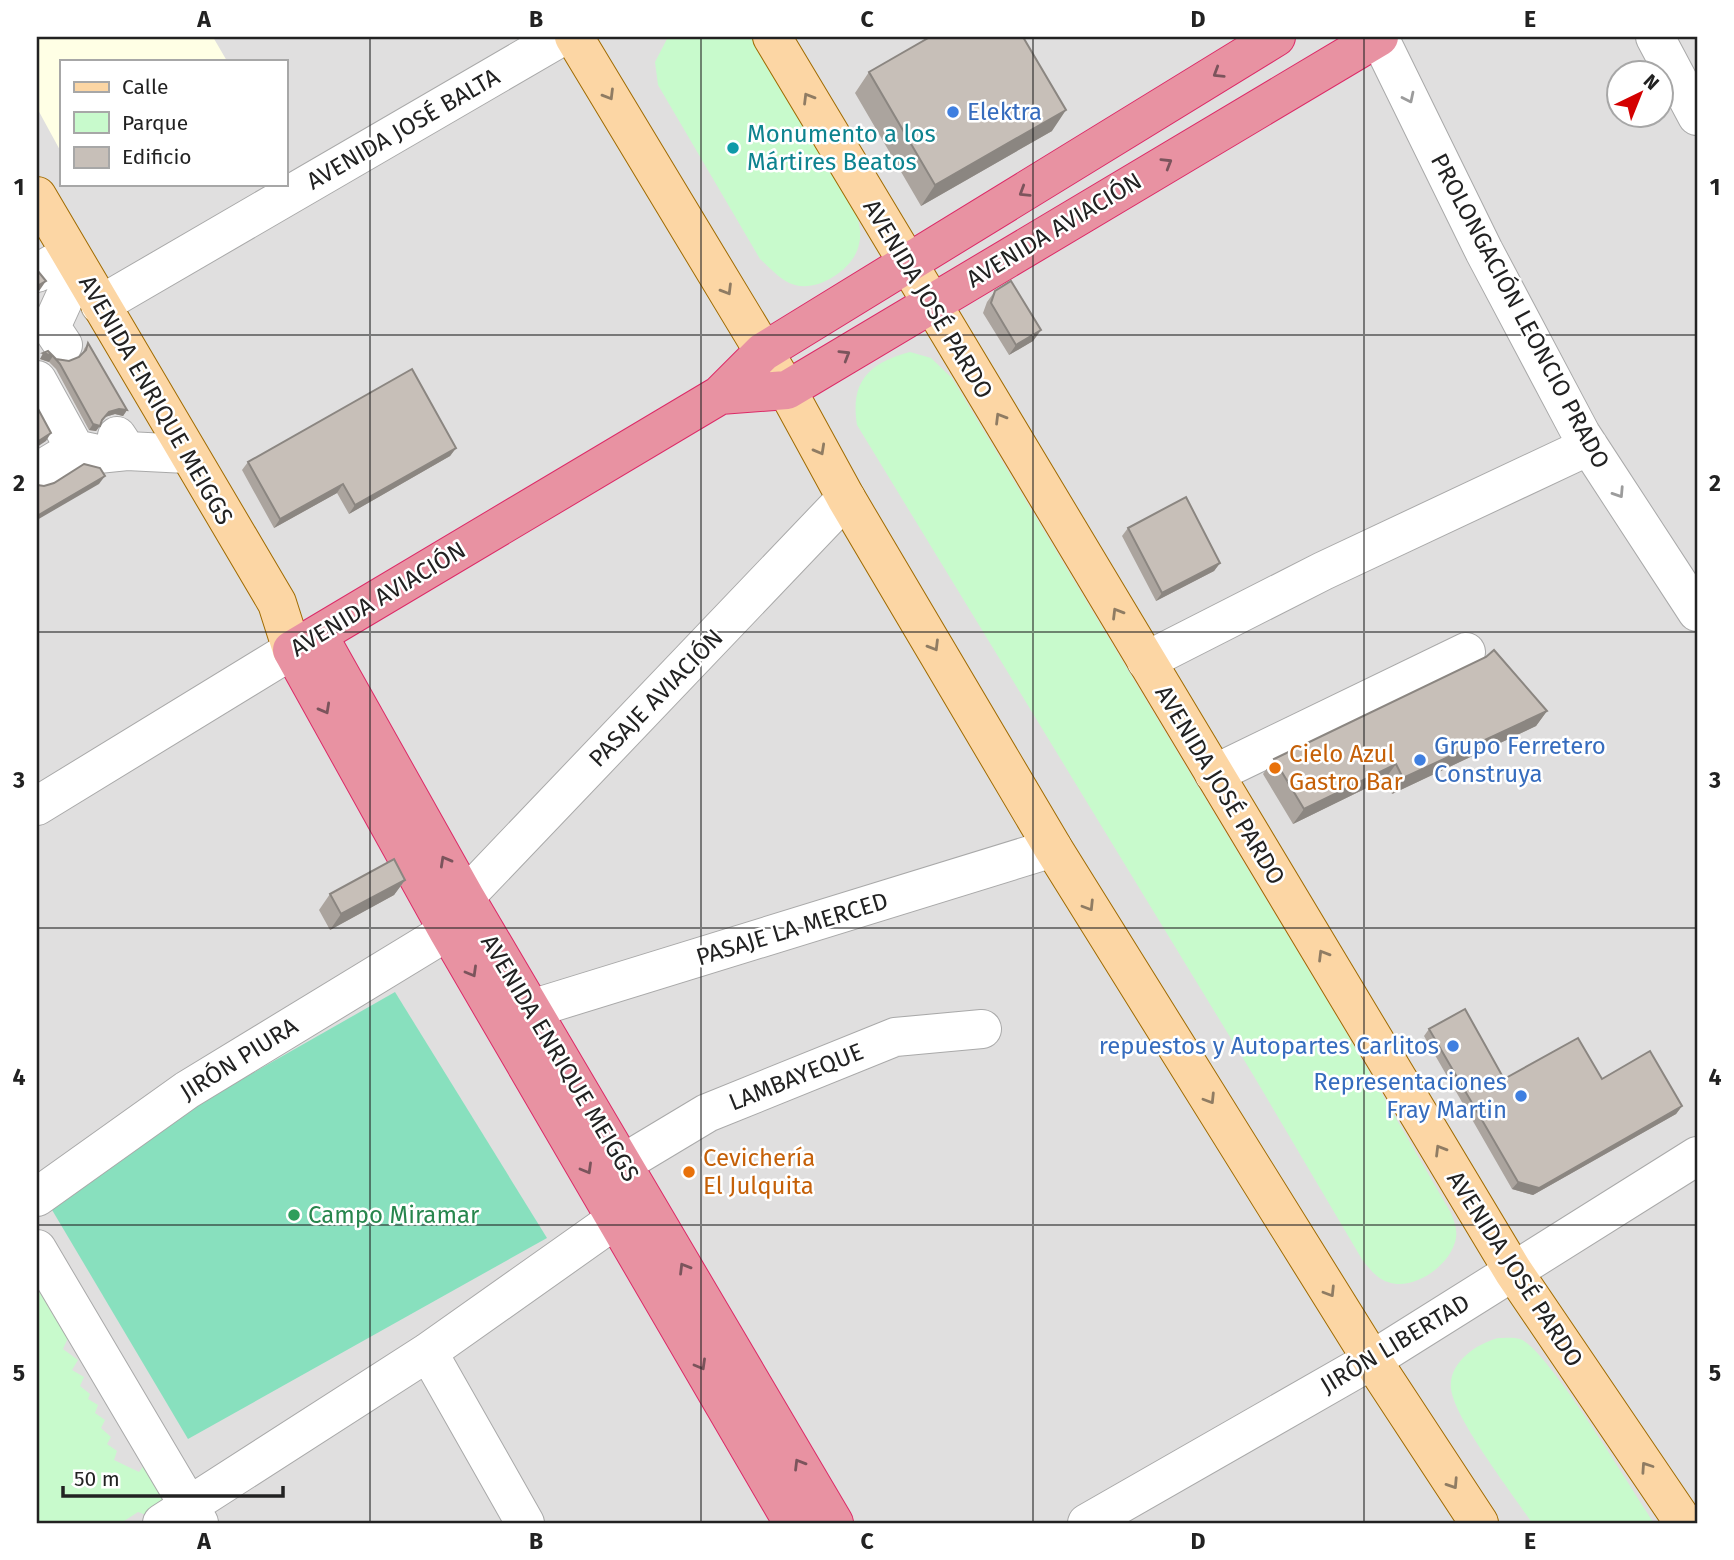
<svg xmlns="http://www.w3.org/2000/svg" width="1734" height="1560" viewBox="0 0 1734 1560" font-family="'Fira Sans',sans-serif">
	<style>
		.residential { fill: #e0dfdf; fill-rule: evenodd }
		.education { fill: #ffffe5 }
		.park { fill: #c8facc }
		.pitch { fill: #88e0be }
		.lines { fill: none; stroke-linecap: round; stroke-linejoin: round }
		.minor-casing { stroke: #a9a9a9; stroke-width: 40 }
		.major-casing { stroke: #a06b00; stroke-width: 40 }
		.highway-casing { stroke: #dc2a67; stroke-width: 40 }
		.minor { stroke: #fff; stroke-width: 38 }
		.major { stroke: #fcd6a4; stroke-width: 38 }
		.highway { stroke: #e892a2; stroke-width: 38 }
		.wall { fill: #aba49e }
		.shaded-wall { fill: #8b8681 }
		.building { fill: #c7bfb8; stroke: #8b8681; stroke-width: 2 }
		.oneway { stroke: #7b545c }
		.oneway2 { stroke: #8f7c63 }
		.oneway3 { stroke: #9c9c9c }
		.grid { fill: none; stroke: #222; stroke-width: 2; stroke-opacity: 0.55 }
		.shop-dot { fill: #3f7fe0; stroke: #fff; stroke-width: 2.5 }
		.culture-dot { fill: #0f9aa8; stroke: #fff; stroke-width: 2.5 }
		.food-dot { fill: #e8710a; stroke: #fff; stroke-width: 2.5 }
		.leisure-dot { fill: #2e9e5b; stroke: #fff; stroke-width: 2.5 }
		.labels { text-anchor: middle; stroke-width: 5; stroke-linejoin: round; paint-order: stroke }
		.shop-label { font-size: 24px; fill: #366cbe; stroke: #fff; text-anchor: start }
		.street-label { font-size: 24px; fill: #222; stroke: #fff }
		.culture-label { font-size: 24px; fill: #0d838f; stroke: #fff; text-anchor: start }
		.food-label { font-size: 24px; fill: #c56008; stroke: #fff; text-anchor: start }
		.leisure-label { font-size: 24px; fill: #27864d; stroke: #fff; text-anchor: start }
		.neatline { fill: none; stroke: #222; stroke-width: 2.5 }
		.grid-label { font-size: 23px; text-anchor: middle; font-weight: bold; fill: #222 }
	</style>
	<rect width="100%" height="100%" fill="#f2efe9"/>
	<!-- residential -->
	<path class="residential" d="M37,37h1660v1486h-1660zM61,61h224v123h-224zM1618,74h42v42h-42z"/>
	<!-- education -->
	<path class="education" d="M37,37h176l14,24h-166v91l-24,-44z"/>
	<!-- park -->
	<path class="park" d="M668,37h83l105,175c3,11 6,21 3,32 -4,24 -40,48 -64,41 -13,-3 -25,-17 -35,-26l-102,-174 -3,-23z
		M910,352l21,6 21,20 388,644 111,191c4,11 8,20 3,32 -8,23 -42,46 -66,37 -11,-3 -18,-13 -25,-21l-111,-188 -395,-648c-7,-44 12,-62 53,-73z
		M37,1262l38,60 -12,27 15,11 -6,10 12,7 -4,9 10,8 -2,5 10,6 -3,8 10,7 -4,8 10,9 -4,7 10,7 -3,9 25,12 10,-14 25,35 -17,26 -19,-7 -17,11h-84z
		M1498,1338c6,0 16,-1 22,1 27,9 113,153 134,184h-122c-19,-29 -77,-103 -81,-134 -3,-26 25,-45 47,-51z"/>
	<!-- pitch -->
	<path class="pitch" d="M395,992l152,246 -359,201 -146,-246z"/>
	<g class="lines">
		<defs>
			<path id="minor" d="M1379,37l105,214 97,183 116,178
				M1655,37l42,79
				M37,273l33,-19
				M100,305l461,-268
				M63,345l-12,-18 27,-59
				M37,380l38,69 23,5 29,-3
				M117,436l10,15 60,3
				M37,472l38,-23
				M1146,661l177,-90 266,-125
				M1214,774l252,-122
				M37,806l255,-156
				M465,897l381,-399
				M531,1009l522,-161
				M622,1164l85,-51 188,-76 87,-8
				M37,1197l150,-107 261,-159
				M37,1249l162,274
				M428,1352l97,171
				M162,1523l266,-171 188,-133
				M1087,1523l285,-163 325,-204"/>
			<path id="major" d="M574,37l213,353 59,108 207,350 319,512 107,163
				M772,37l741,1234 171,252
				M37,196l240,407 15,47"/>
			<path id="highway" d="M720,395l67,-5 592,-353
				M318,635l147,262 369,626
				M793,1523l-345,-592 -156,-281 428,-255 43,-43 513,-315"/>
		</defs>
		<!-- minor casing -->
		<use href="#minor" class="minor-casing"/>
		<!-- major casing -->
		<use href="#major" class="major-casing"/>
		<!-- highway casing -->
		<use href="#highway" class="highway-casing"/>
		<!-- minor -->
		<use href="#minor" class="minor"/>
		<!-- major -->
		<use href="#major" class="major"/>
		<!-- highway -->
		<use href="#highway" class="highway"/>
	</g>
	<!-- wall -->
	<path class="wall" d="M869,72l183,59 -131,75 -66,-113z
		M995,291l46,39 -8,11 -24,14 -26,-42 4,-11z
		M88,343l39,67 -4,6 -8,-2 -10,3 -4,5 -5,9 -7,-1 -33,-61 -7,-7 -9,-3 8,-8 8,8 13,2 10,-4 4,-3 1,-5z
		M456,448l-6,8 -101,58 -12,-21 -63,35 -32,-58 6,-8z
		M1128,528l92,35 -6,8 -58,30 -34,-65z
		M1547,711l-11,15 -144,68 -7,-15 -92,45 -30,-50 11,-15z
		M405,880l-11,15 -64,35 -11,-20 11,-16z
		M1429,1029l75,50h98l80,27 -6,8 -143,81 -21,-6 -88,-153z"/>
	<!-- shaded-wall -->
	<path class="shaded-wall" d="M1066,110l-14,21 -131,75 14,-21z
		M46,281l-9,13v-8z
		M1041,330l-8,11 -24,14 7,-10z
		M43,353l10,3 -4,6 -9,-3z
		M119,409l8,1 -4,6 -8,-2 -10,3 -7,8 2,1 -4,5 -7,-1 4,-6 9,-4 7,-8z
		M51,433l-5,8 -9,6v-5z
		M456,448l-6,8 -101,58 6,-9z
		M105,476l-6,8 -62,36v-4z
		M343,484l-6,9 -63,35 6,-9z
		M1220,563l-6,8 -58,30 6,-8z
		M1547,711l-11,15 -144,68 11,-16z
		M1396,764l-11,15 -92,45 11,-15z
		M405,880l-11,15 -64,35 11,-16z
		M1682,1106l-6,8 -143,81 -21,-6 6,-7z"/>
	<!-- building -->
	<path class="building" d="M930,37h93l43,73 -131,75 -66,-113z
		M37,270l9,11 -9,5z
		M1011,281l30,49 -25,15 -25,-42 4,-12z
		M88,343l39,67 -8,-1 -10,3 -7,8 -2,6 -7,-2 -33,-60 -7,-8 -10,-3 5,-2 8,8 13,2 10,-4 7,-7z
		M412,369l44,79 -101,57 -12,-21 -63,35 -32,-57z
		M37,407l14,26 -14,9z
		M84,464l16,4 5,8 -68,40v-31l7,1 10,-3z
		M1186,497l34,66 -58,30 -34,-65z
		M1494,650l53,61 -144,67 -7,-14 -92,45 -30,-50 212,-102z
		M394,859l11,21 -64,34 -11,-20z
		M1465,1009l39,70 74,-41 24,41 48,-28 32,55 -143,82 -21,-6 -89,-153z"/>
	<!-- one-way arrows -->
	<defs><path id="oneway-chevron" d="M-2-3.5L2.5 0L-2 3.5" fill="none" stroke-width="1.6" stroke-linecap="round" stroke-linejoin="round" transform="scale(1.75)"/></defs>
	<g class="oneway">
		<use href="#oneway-chevron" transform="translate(1218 73) rotate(148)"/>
		<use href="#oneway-chevron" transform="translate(1167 163) rotate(-31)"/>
		<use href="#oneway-chevron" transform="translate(1024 192) rotate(148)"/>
		<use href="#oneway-chevron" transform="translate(845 355) rotate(-31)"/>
		<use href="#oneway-chevron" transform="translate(325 709) rotate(61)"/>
		<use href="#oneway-chevron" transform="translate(445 861) rotate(-119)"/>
		<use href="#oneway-chevron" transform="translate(472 972) rotate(60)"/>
		<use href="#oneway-chevron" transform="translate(587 1169) rotate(60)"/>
		<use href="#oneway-chevron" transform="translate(684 1268) rotate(-121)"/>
		<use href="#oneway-chevron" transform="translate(701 1365) rotate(60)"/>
		<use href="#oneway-chevron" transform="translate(799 1464) rotate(-121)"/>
	</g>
	<g class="oneway2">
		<use href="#oneway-chevron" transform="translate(609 95) rotate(59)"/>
		<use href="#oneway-chevron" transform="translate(808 98) rotate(-121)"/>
		<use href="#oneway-chevron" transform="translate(727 290) rotate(59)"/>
		<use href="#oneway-chevron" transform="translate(1000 418) rotate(-121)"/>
		<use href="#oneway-chevron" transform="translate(820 450) rotate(61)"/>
		<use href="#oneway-chevron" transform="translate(1117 613) rotate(-121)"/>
		<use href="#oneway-chevron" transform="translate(934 646) rotate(59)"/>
		<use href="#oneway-chevron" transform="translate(1089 906) rotate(58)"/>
		<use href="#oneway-chevron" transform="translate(1323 955) rotate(-121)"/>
		<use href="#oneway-chevron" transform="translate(1210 1099) rotate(58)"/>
		<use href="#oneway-chevron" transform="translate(1440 1150) rotate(-121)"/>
		<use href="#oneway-chevron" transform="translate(1330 1292) rotate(58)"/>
		<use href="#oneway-chevron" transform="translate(1646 1467) rotate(-124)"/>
		<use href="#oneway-chevron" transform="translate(1453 1484) rotate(57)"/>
	</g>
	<g class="oneway3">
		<use href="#oneway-chevron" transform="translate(1409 98) rotate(64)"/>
		<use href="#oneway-chevron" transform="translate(1619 493) rotate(57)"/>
	</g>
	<!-- grid -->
	<path class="grid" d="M370,37v1486M701,37v1486M1033,37v1486M1364,37v1486M37,335h1660M37,632h1660M37,928h1660M37,1225h1660"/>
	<!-- markers -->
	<g class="shop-dot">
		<circle cx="953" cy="112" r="7"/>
		<circle cx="1420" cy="760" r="7"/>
		<circle cx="1453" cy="1046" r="7"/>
		<circle cx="1521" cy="1096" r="7"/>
	</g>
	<circle class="culture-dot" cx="733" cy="148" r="7"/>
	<g class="food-dot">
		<circle cx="1275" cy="768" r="7"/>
		<circle cx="689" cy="1172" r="7"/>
	</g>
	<circle class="leisure-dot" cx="294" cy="1215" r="7"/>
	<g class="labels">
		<!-- shop labels -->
		<g class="shop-label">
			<text x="967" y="120">Elektra</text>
			<text x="1434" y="754">Grupo Ferretero<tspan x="1434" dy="28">Construya</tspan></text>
			<text x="1439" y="1054" text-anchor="end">repuestos y Autopartes Carlitos</text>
			<text x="1507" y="1090" text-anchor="end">Representaciones<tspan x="1507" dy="28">Fray Martin</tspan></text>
		</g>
		<!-- street labels -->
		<g class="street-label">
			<text transform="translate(403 129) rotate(-30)" y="8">AVENIDA JOSÉ BALTA</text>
			<text transform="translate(1054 230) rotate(-31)" y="8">AVENIDA AVIACIÓN</text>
			<text transform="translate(928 299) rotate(59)" y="8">AVENIDA JOSÉ PARDO</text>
			<text transform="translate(1520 311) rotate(62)" y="8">PROLONGACIÓN LEONCIO PRADO</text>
			<text transform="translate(156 400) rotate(60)" y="8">AVENIDA ENRIQUE MEIGGS</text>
			<text transform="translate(378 599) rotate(-31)" y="8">AVENIDA AVIACIÓN</text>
			<text transform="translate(656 698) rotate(-46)" y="8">PASAJE AVIACIÓN</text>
			<text transform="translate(1220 785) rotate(59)" y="8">AVENIDA JOSÉ PARDO</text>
			<text transform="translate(792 929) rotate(-17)" y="8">PASAJE LA MERCED</text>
			<text transform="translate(560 1058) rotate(59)" y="8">AVENIDA ENRIQUE MEIGGS</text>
			<text transform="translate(239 1059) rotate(-32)" y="8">JIRÓN PIURA</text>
			<text transform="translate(796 1077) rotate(-22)" y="8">LAMBAYEQUE</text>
			<text transform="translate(1515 1269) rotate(57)" y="8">AVENIDA JOSÉ PARDO</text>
			<text transform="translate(1395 1344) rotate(-31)" y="8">JIRÓN LIBERTAD</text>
		</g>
		<!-- culture labels -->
		<g class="culture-label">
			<text x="747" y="142">Monumento a los<tspan x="747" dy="28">Mártires Beatos</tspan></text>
		</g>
		<!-- food labels -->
		<g class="food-label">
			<text x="1289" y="762">Cielo Azul<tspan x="1289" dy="28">Gastro Bar</tspan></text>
			<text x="703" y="1166">Cevichería<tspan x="703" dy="28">El Julquita</tspan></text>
		</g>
		<!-- leisure labels -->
		<g class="leisure-label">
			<text x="308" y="1223">Campo Miramar</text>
		</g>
	</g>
	<!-- border -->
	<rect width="1734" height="1560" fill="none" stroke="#ffffff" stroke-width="77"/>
	<!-- legend -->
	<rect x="60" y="60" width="228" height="126" fill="#ffffff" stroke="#a7a7a7" stroke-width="2"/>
	<rect x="74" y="82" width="35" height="10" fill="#fcd6a4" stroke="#a7a7a7" stroke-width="2"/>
	<text x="122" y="94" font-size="21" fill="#222222">Calle</text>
	<rect x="74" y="112" width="35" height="21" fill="#c8facc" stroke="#a7a7a7" stroke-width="2"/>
	<text x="122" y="130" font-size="21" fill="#222222">Parque</text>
	<rect x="74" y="147" width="35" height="21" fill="#c7bfb8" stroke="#a7a7a7" stroke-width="2"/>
	<text x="122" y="164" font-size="21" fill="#222222">Edificio</text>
	<!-- north arrow -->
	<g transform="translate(1640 94) rotate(43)"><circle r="33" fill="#ffffff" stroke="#a7a7a7" stroke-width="2"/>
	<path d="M0-5L12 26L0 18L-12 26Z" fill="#d40000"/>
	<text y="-10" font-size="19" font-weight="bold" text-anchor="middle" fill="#222222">N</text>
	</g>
	<!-- scale -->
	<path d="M63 1486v10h220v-10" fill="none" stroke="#222222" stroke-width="3.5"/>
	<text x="74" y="1486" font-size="21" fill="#222222" stroke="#ffffff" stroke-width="5" paint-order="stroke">50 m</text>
	<rect x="38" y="38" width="1658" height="1484" class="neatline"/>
	<g class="grid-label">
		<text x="204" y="27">A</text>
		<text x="536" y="27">B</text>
		<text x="867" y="27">C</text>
		<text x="1198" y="27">D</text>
		<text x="1530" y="27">E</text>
		<text x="19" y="195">1</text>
		<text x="1715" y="195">1</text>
		<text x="19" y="491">2</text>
		<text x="1715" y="491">2</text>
		<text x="19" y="788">3</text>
		<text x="1715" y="788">3</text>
		<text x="19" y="1085">4</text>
		<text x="1715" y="1085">4</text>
		<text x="19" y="1381">5</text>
		<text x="1715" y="1381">5</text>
		<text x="204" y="1549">A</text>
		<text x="536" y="1549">B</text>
		<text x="867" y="1549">C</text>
		<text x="1198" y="1549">D</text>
		<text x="1530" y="1549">E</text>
	</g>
</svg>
